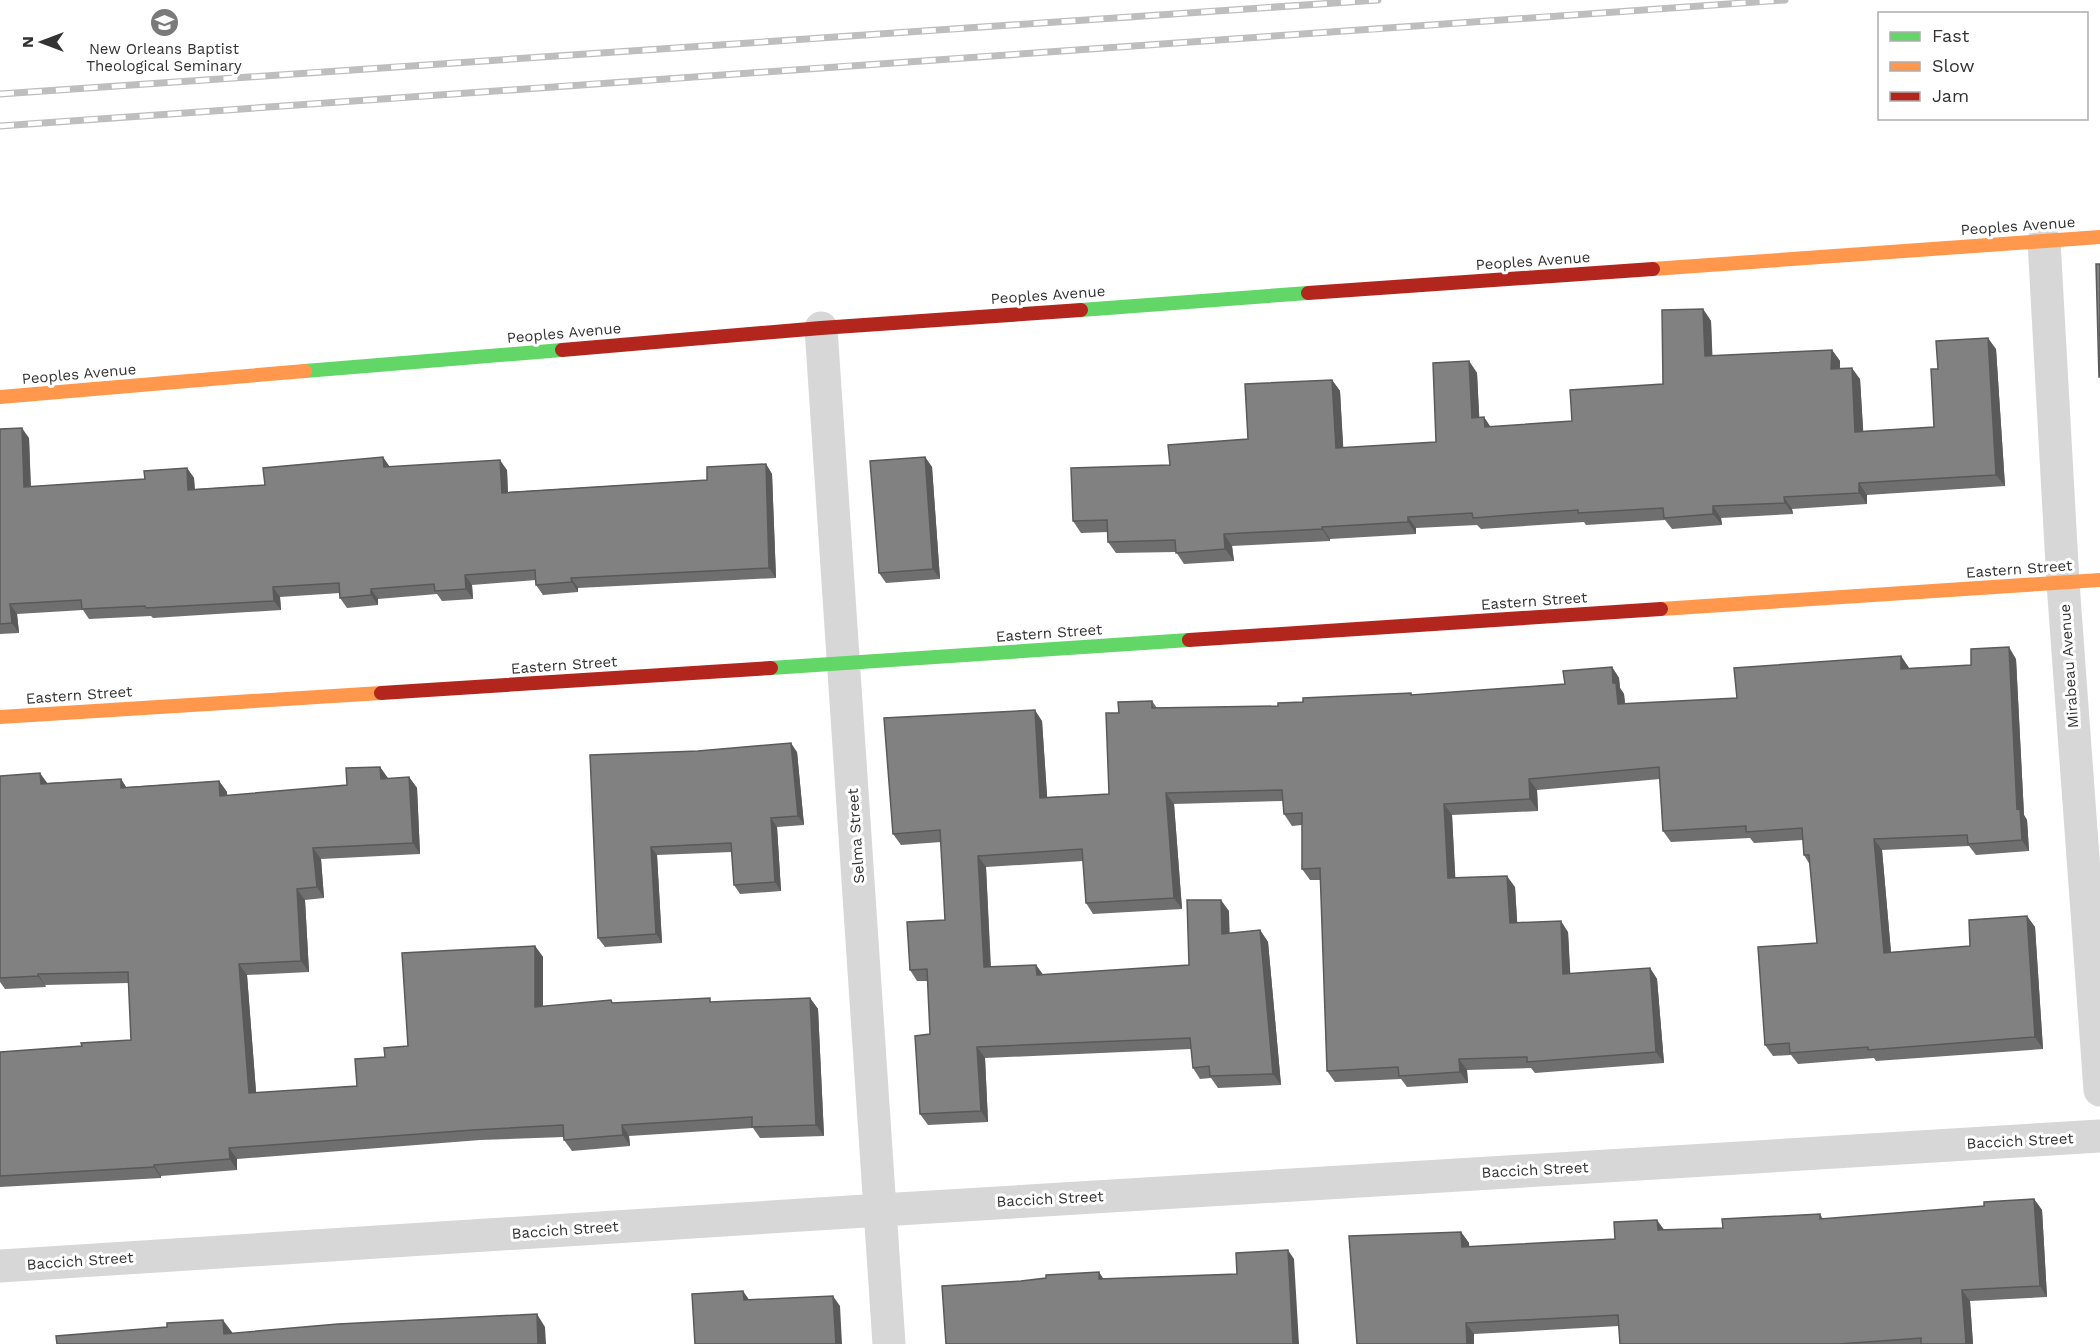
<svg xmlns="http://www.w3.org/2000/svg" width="2100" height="1344" viewBox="0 0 2100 1344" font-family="'Work Sans',sans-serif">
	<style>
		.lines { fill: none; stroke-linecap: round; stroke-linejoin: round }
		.street { stroke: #d7d7d7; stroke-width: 33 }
		.fast { stroke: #63d668; stroke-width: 14 }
		.slow { stroke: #ff974d; stroke-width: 14 }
		.jam { stroke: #b3261e; stroke-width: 14 }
		.rail-casing { stroke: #bebebe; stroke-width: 7 }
		.rail { stroke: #fff; stroke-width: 4.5; stroke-dasharray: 14; stroke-linecap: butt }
		.wall { fill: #6f6f6f }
		.shaded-wall { fill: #5a5a5a }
		.building { fill: #818181; stroke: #5a5a5a; stroke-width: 1.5 }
		.labels { text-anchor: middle; stroke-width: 6; stroke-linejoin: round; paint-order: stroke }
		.poi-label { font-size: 15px; fill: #333; stroke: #fff }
		.street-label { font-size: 15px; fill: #333; stroke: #fff }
	</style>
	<rect width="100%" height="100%" fill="#fff"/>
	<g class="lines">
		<!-- street -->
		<path class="street" d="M2044,241l19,342 37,507
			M821,328l68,1016
			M0,1266l881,-56 1219,-74"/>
		<!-- fast -->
		<path class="fast" d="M1081,310l227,-17
			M305,371l257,-21
			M771,668l418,-28"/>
		<!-- slow -->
		<path class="slow" d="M1653,269l447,-32
			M0,397l305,-26
			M1661,609l439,-29
			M0,717l381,-24"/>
		<!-- jam -->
		<path class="jam" d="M1308,293l345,-24
			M562,350l259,-22 260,-18
			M1189,640l472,-31
			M381,693l390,-25"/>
		<defs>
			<path id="rail" d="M0,94l1378,-94
				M0,126l1785,-126"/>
		</defs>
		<!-- rail casing -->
		<use href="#rail" class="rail-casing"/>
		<!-- rail -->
		<use href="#rail" class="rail"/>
	</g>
	<!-- wall -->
	<path class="wall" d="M1703,309l8,12 1,35 120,-6 8,11v7l20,11 3,52 71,-4 4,-58 58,-20 9,137 -138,9v9l-75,5 1,5 -72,4 1,7 -50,4 -7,-9 -79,5 -2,-3 -103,7 -4,-4 -61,3v6l-86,5v2l-98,5 2,15 -50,3 -8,-12 -60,1 -8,-11v-10l-27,1 -8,-12 97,-56 78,-26 84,-59 8,11 3,57 93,-6 33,-81 8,12 2,45 5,-1 6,10 82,-6 91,-37z
		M0,429l29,9 2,49 114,-8 42,-11 7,10 1,11 70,-4 125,-19 117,4 1,22 199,-12 59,-16 6,10 4,104 -198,10v4l-35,3 -7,-10v-5l-64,5 1,14 -31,2 -5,-7 -59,5v6l-31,3 -7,-10v-5l-60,4 1,13 -128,8 -2,-2 -62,3 -6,-9 -66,4 2,19 -19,1z
		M925,457l7,10 8,112 -54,4 -7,-10z
		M1901,656l8,12 62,-3 45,-6 8,156 3,5 2,31 -53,4 -7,-9 -87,4 9,102 79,-6 57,-30 8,11 8,122 -167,12 -2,-3 -76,6 -7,-9 -18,1 -8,-11 52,-102 -7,-78 -6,-10 -1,-15 -49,3 -4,-5 -79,4 -8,-11 -3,-52 -123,11 1,21 -86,4 3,63 60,9 2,36 51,9 2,42 80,-6 7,11 7,84 -129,10 -4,-5 -64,2 1,13 -61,4 -6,-8 -66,3 -8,-11 -6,-191h-11l-8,-11v-44l-10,1 -8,-12 -1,-13 -109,3 8,105 -89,5 -7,-11 -3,-42 -97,6 5,100 45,-2 7,10 146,-10 40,-54v22l31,-3 8,12 13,143 -63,3 -7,-10 -11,1 -7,-11 -2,-19 -206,9 3,64 -60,3 -8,-11 10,-80 -2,-53h-11l-7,-11 35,-50 -4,-78 -40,3 -8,-11 149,-113 5,76 62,-3 10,-81 33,-12 5,7 121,-2 25,-4 108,-9 1,2 153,-11 47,-17 7,11 1,10 4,6 1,10 112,-6z
		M698,751l99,1 7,73 -27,2 4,64 -41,3 -6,-9 -2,-33 -75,3 5,88 -57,4 -7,-9z
		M380,767l8,12 21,-2 8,11 3,66 -99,5 3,39 -19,2 4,72 -62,3 9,118 101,-7 28,-29 23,-11 127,-100 8,11v49l70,-3 99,-1 98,-4 8,11 6,127 -64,2 -7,-10 -124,8 1,10 -58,5 -8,-11v-3l-84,3 -243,19v11l-76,6v2l-161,9v-135l82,-6 49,-6 -2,-57 -84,2 1,2 -41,2 -5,-7v-206l47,7 74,-4 5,8 93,-6 8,11v4l120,-11z
		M2034,1199l8,11 5,87 -77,4 3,43h-353l-1,-18 -145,8 -117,10 104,-112 8,11v4l146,-8 49,-9 59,-2 97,-14 3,5 161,-13z"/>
	<!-- shaded-wall -->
	<path class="shaded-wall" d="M1703,309l8,12 2,47 -8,-12z
		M1988,338l8,11 9,137 -9,-11z
		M1832,350l8,11 -1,19 -8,-11z
		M1469,361l8,12 3,57 -8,-12z
		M1852,368l8,11 4,64 -9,-11z
		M1332,380l8,11 4,69 -8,-12z
		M1484,417l8,12 -7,-2z
		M22,428l7,10 2,59 -7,-10z
		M383,457l7,10h-6z
		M925,457l7,10 8,112 -7,-10z
		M500,460l7,10 1,32 -6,-9z
		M766,464l6,10 4,104 -7,-10z
		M187,468l7,10 1,21 -7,-9z
		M1859,483l8,12v9l-8,-11z
		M1784,497l8,12 1,5 -8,-11z
		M1713,506l8,12 1,7 -9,-11z
		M1408,517l8,11v6l-8,-12z
		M1322,527l8,12v2l-8,-12z
		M1224,534l8,12 2,15 -9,-12z
		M465,575l7,10 1,14 -7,-10z
		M571,578l7,10v4l-6,-10z
		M273,587l7,10 1,13 -7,-9z
		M371,589l7,10v6l-7,-10z
		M10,604l7,10 2,19 -7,-10z
		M2009,647l7,12 8,156 3,5 2,31 -7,-11 -5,-31z
		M1901,656l8,12v12l-8,-11z
		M1612,667l7,11 1,10 4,6 2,21 -8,-11 -5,-21z
		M1035,710l7,11 6,88 -8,-11z
		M791,743l6,9 7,73 -6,-9z
		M380,767l8,11 1,12 -8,-11z
		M40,773l8,11h-7z
		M409,777l8,11 3,66 -7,-11z
		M121,779l7,11 -7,-2z
		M1529,779l8,11 1,21 -8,-12z
		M219,781l8,11 1,15 -8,-11z
		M1166,793l8,11 8,105 -8,-11z
		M1444,804l8,11 4,74 -8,-11z
		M771,818l6,9 4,64 -6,-9z
		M1874,839l8,11 10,114 -8,-11z
		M651,847l6,8 5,88 -6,-9z
		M313,848l8,11 3,39 -7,-11z
		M978,856l8,11 5,111 -7,-11z
		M1507,876l8,11 3,47 -8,-11z
		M297,889l8,11 4,72 -8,-11z
		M1221,900l8,11 1,34 -8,-11z
		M2027,916l8,11 8,122 -8,-12z
		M1561,921l7,11 3,53 -8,-11z
		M1260,930l8,12 13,143 -8,-11z
		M535,946l8,11v61l-8,-11z
		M239,964l8,11 10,129 -8,-11z
		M1036,965l8,11 -7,-1z
		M1650,968l7,11 7,84 -8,-11z
		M38,974l7,11 1,2 -8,-11z
		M810,998l8,11 6,127 -8,-11z
		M977,1047l8,11 3,64 -7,-11z
		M1459,1059l8,11 1,13 -8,-11z
		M622,1125l7,11 1,10 -7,-11z
		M229,1148l8,11v11l-7,-11z
		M154,1165l7,11v2l-7,-11z
		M2034,1199l8,11 5,87 -7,-11z
		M1657,1220l8,11 -7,-1z
		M1461,1232l8,11 1,15 -8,-11z
		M1288,1250l6,9 5,85h-6z
		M1099,1272l6,9 -6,-2z
		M1962,1290l8,11 3,43h-7z
		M743,1291l7,10 -6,-1z
		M833,1296l7,10 2,38h-6z
		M537,1314l8,13 1,17h-8z
		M223,1320l9,12 1,12 -9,-10z
		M1466,1323l8,11v10h-7z"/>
	<!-- building -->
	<path class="building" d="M2096,264h4v113h-1z
		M1703,309l2,47 127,-6 -1,19 21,-1 3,64 79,-5 -3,-58h7l-2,-28 52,-3 8,137 -137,8v10l-75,4 1,6 -72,3v8l-49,4 -1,-10 -85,5v-3l-42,3 -63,5 -1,-5 -64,4v5l-86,5v2l-98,5 1,15 -49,4 -1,-13 -67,2 -1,-22 -34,1 -2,-53 99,-3 -2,-20 80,-6 -3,-55 87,-4 4,68 100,-6 -3,-79 36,-2 3,57 12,-1 1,10 87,-6 -2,-31 93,-6 -1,-74z
		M22,428l2,59 121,-8 -1,-8 43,-3 1,22 77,-5 -2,-17 120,-11 1,10 116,-7 2,33 205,-13v-13l59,-3 3,104 -198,10 1,4 -36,3 -1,-15 -70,5 1,14 -31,2 -1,-7 -63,5v6l-31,3 -1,-15 -66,4 1,14 -128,7 -1,-2 -63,3 -1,-9 -71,4 2,19 -12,1v-195z
		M925,457l8,112 -54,4 -9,-112z
		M2009,647l8,162 3,-1 2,32 -54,4 -1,-9 -93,4 10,114 86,-7 -1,-26 58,-4 8,121 -167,13v-3l-78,6 -1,-10 -24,2 -7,-98 59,-4 -8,-88h-5l-2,-27 -56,4v-6l-83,5 -4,-64 -130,12 1,20 -86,5 4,74 59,-2 3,47 51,-2 2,53 87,-6 6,84 -129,10v-5l-68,2 1,13 -61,4 -1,-9 -71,4 -7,-203 -18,1v-56l-18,1 -2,-24 -116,3 8,105 -88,5 -4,-54 -104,7 6,111 52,-2 1,10 152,-10 -2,-65h34l1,34 38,-4 13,144 -63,2 -1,-10 -16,2 -3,-30 -213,9 4,64 -61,3 -5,-78 15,-2 -3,-65 -17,1 -3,-48 38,-2 -5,-90 -47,4 -9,-116 151,-8 5,88 69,-4 -3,-81h13l-1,-11 34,-1v7l126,-2v-3l25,-1v-4l108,-5v2l154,-11 -2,-13 49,-4 1,16h3l2,21 119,-6 -3,-30 167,-12v13l70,-4v-16z
		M791,743l7,73 -27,2 4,64 -41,3 -3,-42 -80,4 5,87 -58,4 -8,-183 108,-4z
		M380,767l1,12 28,-2 4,66 -100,5 4,39 -20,2 4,72 -62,3 10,129 108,-7 -2,-27 30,-2 -1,-9 24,-2 -6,-93 133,-7v61l76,-7 1,3 98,-5v4l100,-4 6,127 -64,2v-10l-130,8 1,10 -59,5 -1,-15 -90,5 -244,18 1,11 -76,6v2l-154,9v-124l82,-6 -1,-3 50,-3 -3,-68 -90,2v2l-38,2v-202l40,-3 1,11 80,-5v9l98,-7 1,15 127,-11 -1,-17z
		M2034,1199l6,87 -78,4 4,54h-45v-6l-82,6h-219l-2,-29 -152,8 1,21h-110l-8,-108 112,-4 1,15 153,-8 -1,-17 43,-2 1,10 65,-2 -1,-9 98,-5v5l164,-13v-4z
		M1288,1250l5,94h-347l-4,-58 79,-5 25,-3v-3l53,-3v7l138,-5 -1,-21z
		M743,1291l1,9 89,-4 3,48h-141l-3,-50z
		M537,1314l1,30h-481l-1,-8 111,-9v-4l56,-3 1,14 114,-10z"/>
	<!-- icons -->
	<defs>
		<symbol id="university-disc" viewBox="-11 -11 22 22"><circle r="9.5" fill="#7a7a7a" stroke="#fff"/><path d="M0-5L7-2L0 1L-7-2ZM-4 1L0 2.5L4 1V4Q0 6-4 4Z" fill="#fff"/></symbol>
	</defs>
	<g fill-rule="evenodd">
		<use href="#university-disc" x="148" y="6" width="33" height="33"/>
	</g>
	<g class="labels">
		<!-- poi labels -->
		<g class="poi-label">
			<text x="164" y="54">New Orleans Baptist<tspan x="164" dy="17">Theological Seminary</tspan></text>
		</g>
		<!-- street labels -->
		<g class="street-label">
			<text transform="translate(2018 226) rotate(-4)" y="5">Peoples Avenue</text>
			<text transform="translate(1533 261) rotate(-4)" y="5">Peoples Avenue</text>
			<text transform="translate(1048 295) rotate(-4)" y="5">Peoples Avenue</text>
			<text transform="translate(564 333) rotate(-5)" y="5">Peoples Avenue</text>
			<text transform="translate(79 374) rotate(-5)" y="5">Peoples Avenue</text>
			<text transform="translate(2019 569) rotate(-4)" y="5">Eastern Street</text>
			<text transform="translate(1534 601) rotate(-4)" y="5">Eastern Street</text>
			<text transform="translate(1049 633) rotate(-4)" y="5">Eastern Street</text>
			<text transform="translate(564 665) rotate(-4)" y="5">Eastern Street</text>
			<text transform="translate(2069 666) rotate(-94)" y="5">Mirabeau Avenue</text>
			<text transform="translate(79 695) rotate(-4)" y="5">Eastern Street</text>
			<text transform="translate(856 836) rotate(-94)" y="5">Selma Street</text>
			<text transform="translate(2020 1141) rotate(-3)" y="5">Baccich Street</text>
			<text transform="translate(1535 1170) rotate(-3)" y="5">Baccich Street</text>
			<text transform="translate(1050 1199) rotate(-3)" y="5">Baccich Street</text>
			<text transform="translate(565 1230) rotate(-4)" y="5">Baccich Street</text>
			<text transform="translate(80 1261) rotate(-4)" y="5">Baccich Street</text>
		</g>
	</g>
	<!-- legend -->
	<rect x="1878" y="12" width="210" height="108" fill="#ffffff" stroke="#adadad" stroke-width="1.5"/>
	<rect x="1890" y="32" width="30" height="9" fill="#63d668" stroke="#adadad" stroke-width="1.5"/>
	<text x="1932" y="42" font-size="18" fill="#333333">Fast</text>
	<rect x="1890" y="62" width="30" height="9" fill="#ff974d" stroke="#adadad" stroke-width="1.5"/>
	<text x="1932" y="72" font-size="18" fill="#333333">Slow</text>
	<rect x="1890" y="92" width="30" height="9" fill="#b3261e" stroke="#adadad" stroke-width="1.5"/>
	<text x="1932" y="102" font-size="18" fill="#333333">Jam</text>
	<!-- north arrow -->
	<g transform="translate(42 42) rotate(270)" stroke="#ffffff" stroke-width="4.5" paint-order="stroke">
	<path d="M0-4.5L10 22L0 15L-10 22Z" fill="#333333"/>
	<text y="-9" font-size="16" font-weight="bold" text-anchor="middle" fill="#333333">N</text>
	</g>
</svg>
